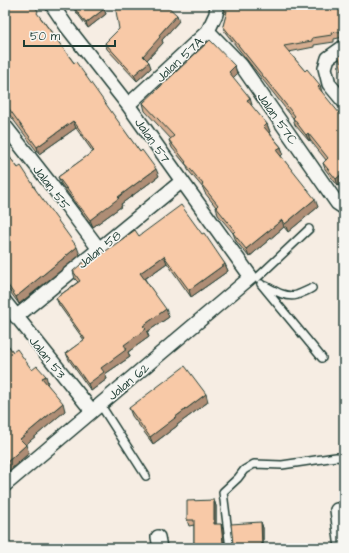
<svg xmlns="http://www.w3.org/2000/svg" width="349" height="553" viewBox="0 0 349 553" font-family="'Architects Daughter',sans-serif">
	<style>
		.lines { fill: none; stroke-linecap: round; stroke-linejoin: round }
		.service-casing { stroke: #1f3d34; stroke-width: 10 }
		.minor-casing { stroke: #1f3d34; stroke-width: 16 }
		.service { stroke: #f6f6f2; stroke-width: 7 }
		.minor { stroke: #f6f6f2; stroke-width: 13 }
		.wall { fill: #d5ad90; stroke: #1f3d34 }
		.shaded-wall { fill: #ae8d75; stroke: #1f3d34 }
		.building { fill: #f8c9a7; stroke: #1f3d34 }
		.labels { text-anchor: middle; stroke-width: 3; stroke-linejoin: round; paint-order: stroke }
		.street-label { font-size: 13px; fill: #1f3d34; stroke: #f6f6f2 }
	</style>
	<rect width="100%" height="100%" fill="#f6ede3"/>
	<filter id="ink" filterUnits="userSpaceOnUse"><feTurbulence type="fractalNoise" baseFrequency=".025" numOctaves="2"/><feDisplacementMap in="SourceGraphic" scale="8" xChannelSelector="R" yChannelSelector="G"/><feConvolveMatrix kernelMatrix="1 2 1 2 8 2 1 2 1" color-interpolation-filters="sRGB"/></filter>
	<g filter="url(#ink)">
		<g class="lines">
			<defs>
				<path id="service" d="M251,277l6,1 52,-49
					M261,284l61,74
					M266,286c9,5 20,12 31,9 5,-2 10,-4 15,-7
					M100,404l46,72
					M230,548l-7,-56 15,-14 6,-8 10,-6 28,1 54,-8 8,1"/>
				<path id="minor" d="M208,31l33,34 96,138 6,4h1
					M344,47l-2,1 -14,10 -3,10 4,16 15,18
					M128,105l80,-74 8,-17 1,-9
					M5,126l44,56 50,67
					M5,302l87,109
					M16,317l166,-136
					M5,485l246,-208 -69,-96 -54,-76 -61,-78 -15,-22
					M337,510l5,38
					M158,537l2,11"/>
			</defs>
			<!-- service casing -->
			<use href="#service" class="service-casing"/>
			<!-- minor casing -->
			<use href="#minor" class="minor-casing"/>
			<!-- service -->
			<use href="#service" class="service"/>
			<!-- minor -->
			<use href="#minor" class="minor"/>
		</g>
		<!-- wall -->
		<path class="wall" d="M5,5l36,13 99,134 19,24 -38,28 1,2 -29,21 -32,-43 -3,-7 35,-25 -15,-21 -2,-3 -37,26 -30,-40 -1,1 -3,-4z
			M71,5h30l3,4 2,5 -18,14z
			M295,5l1,3 48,-3v32l-10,2v3l-20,3v2l-25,5 33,40 16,94 -13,-17 -2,-6 3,-3 -16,-20 -1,1 -14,-16 -2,-7 -68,-86 -2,-6 3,-10 -2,-5z
			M179,21l-17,19 1,3 -16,17 4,8 -14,13 -30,-32 -2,-6 14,-14z
			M235,66l2,8 -4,4 19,27 -1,1 16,18 3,8h-1l12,15 2,7 -2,2 37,51 -30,25 -4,-5 -35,30 -13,-16 -3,-8 -15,-18 -2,-8 -11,-14 -2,-5 -15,-18 -1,-4 -15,-18 -3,-8 2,-1 -26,-28 -2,-8z
			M5,151l13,17 16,18 2,5 44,64 -61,49 -14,-19z
			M202,234l23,30 3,7 -37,26 -24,-34 -22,16 24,38 -22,15 2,5 -21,15 2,5 -25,17 2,5 -16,12 -22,-31 -3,-7 18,-13 -25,-35 -3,-7 22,-16 -3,-3 -2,-8 66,-35z
			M5,341l8,11 19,18 16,13 -1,1 18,27 -40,34 4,8 -20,18 -4,-4z
			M208,402l-31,23v1l-24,18 -21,-28 -3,-8z
			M214,500l2,6v18l7,5 2,17 2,2 4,-1 30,-25 2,6v20h-67l-2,-4v-19l-5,1 -2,-6z"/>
		<!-- shaded-wall -->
		<path class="shaded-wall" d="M104,9l2,5 -18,14 -2,-5z
			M177,15l2,6 -17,19 1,3 -18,19 -2,-6 16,-21z
			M149,62l2,6 -14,13 -3,-6z
			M235,66l2,8 -6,6 -2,-8z
			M320,85l2,7 -2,2 -2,-7z
			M250,98l2,7 -3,3 -2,-8z
			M7,106l2,8 -1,1 -3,-7z
			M73,121l3,7 -37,26 -2,-7z
			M267,124l3,8 -3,2 -3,-7z
			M308,133l2,7 -1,1 -3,-6z
			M281,147l2,7 -4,4 -3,-8z
			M156,169l3,7 -38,28 1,2 -29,21 -3,-7 28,-23z
			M344,172v9l-6,5 -2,-7z
			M315,199l3,8 -30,25 -3,-8z
			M282,220l2,7 -35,30 -3,-8z
			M77,247l3,8 -61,49 -3,-7z
			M164,256l3,7 -24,17 -3,-7z
			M225,264l3,7 -37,26 -2,-7z
			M166,309l3,8 -22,15 2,5 -21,15 2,5 -25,17 2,5 -16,12 -3,-7 13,-16 42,-42z
			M46,376l2,7 -3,3 -3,-8z
			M206,394l2,8 -31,23v1l-24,18 -3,-7 24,-19z
			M63,403l2,8 -42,36 -3,-8z
			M26,445l3,8 -20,18 -3,-8z
			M214,500l2,6v23l-2,-5z
			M261,522l2,6v20h-1v-1z
			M221,524l2,5 2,19 -2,-5z"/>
		<!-- building -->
		<path class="building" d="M5,5h29l4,6 -1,2 37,50 2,-1 64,90 2,-2 14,19 -38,28 1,1 -29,22 -32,-43 36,-26 -2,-2h1l-18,-26 -2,-2 -36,26 -30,-41 -2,2z
			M72,5h29l3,4 -18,14z
			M115,5h51l11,10 -18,20 1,2 -17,19 6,6 -15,13 -29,-32 14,-14z
			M225,5h69l1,3 20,-3h29v26l-13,2 1,2 -20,3v3l-28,5 21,25 2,-2 13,16 -2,2 26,32v53l-8,7 -13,-16 5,-5 -20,-25 -2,2 -13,-17 2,-2 -72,-90 4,-15h-3z
			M210,40l25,26 -6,6 21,26 -3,2 20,24 -3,3 17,20 -5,3 39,49 -30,25 -3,-4 -36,29 -13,-16 2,-2 -19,-24 2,-2 -16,-20 1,-1 -18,-21 1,-1 -17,-22 5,-4 -31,-33z
			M344,55v30l-5,-29z
			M5,151l13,17 3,-2 13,20h-1l44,61 -61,50 -11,-16z
			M181,205l21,29 2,-1 21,31 -36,26 -25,-34 -24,17 26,36 -23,17 3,3 -22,16 3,4 -26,19 3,4 -16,12 -22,-31 19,-14 -29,-41 24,-17 -7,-10 13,-11 3,3 46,-33 4,6z
			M5,341l8,11 4,-3 15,21 5,-4 9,10 -4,2 21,25 -43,36 6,6 -20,18 -1,-1z
			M185,366l21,28 -32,24h1l-25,19 -21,-29z
			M214,500v24h7l2,19 1,3 3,2 4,-1 2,-3 -2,-20 30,-2 1,25 1,1h-67v-4h-2v-24h-7v-19z"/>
	</g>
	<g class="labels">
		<!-- street labels -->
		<g class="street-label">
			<text transform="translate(179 59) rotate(-43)" y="5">Jalan 57A</text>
			<text transform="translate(278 118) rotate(55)" y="5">Jalan 57C</text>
			<text transform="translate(153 140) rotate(55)" y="5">Jalan 57</text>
			<text transform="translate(52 187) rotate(53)" y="5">Jalan 55</text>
			<text transform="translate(99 249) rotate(-39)" y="5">Jalan 58</text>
			<text transform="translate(48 357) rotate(51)" y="5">Jalan 53</text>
			<text transform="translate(128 381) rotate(-40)" y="5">Jalan 62</text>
		</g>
	</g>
	<!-- margin -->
	<rect width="349" height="553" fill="none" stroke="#f6f6f2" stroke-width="20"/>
	<rect x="10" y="10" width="329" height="533" fill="none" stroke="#1f3d34" stroke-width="1.5" filter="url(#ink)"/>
	<!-- scale -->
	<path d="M24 40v6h91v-6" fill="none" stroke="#1f3d34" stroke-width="2"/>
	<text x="30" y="40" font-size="12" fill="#1f3d34" stroke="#f6f6f2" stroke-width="3" paint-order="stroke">50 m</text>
</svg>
